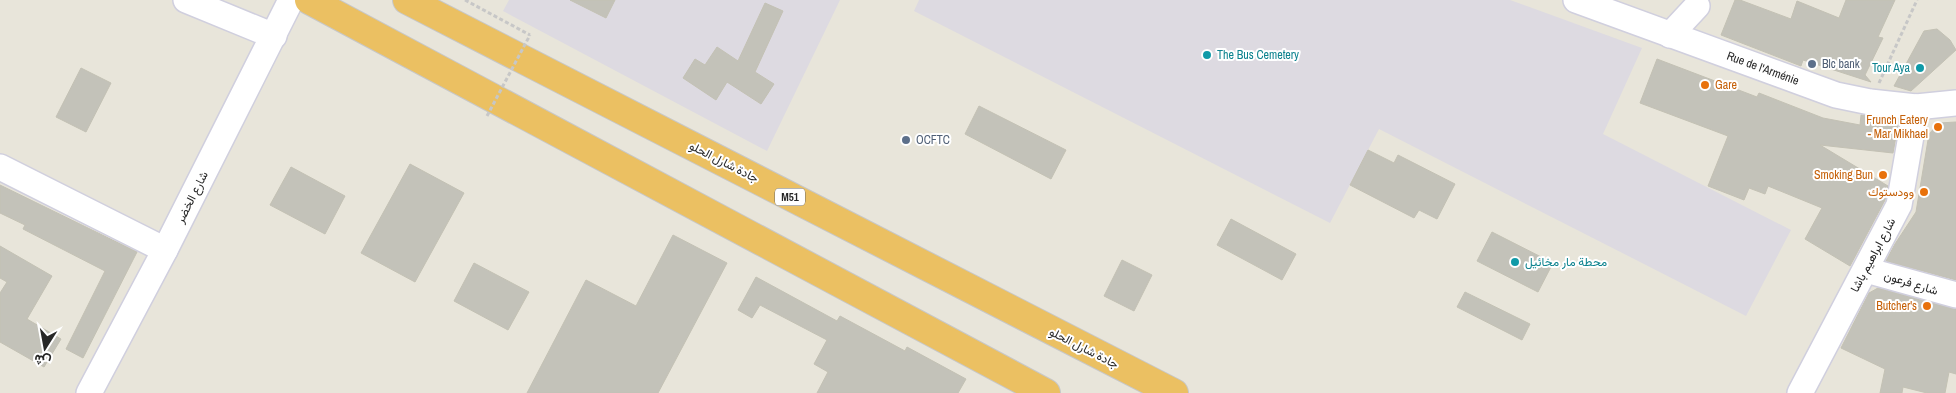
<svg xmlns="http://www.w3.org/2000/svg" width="1956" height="393" viewBox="0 0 1956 393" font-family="'Archivo Narrow',Vazirmatn,sans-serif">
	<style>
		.industrial { fill: #dddae1 }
		.building { fill: #c3c2b9; stroke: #c3c1b4 }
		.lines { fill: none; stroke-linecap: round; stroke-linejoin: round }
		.minor-casing { stroke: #d0cfde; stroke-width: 28 }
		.highway-casing { stroke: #c7c7c7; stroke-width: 30 }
		.path { stroke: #c7c7c7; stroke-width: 3; stroke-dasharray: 4 2.5; stroke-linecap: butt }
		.minor { stroke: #fff; stroke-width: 25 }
		.highway { stroke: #ebc062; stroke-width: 28 }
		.path-bridge { stroke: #c7c7c7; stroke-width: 3; stroke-dasharray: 4 2.5; stroke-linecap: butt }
		.culture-dot { fill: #0f9aa8; stroke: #fff; stroke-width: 2 }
		.service-dot { fill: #5c6f8a; stroke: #fff; stroke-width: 2 }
		.food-dot { fill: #e8710a; stroke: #fff; stroke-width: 2 }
		.labels { text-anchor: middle; stroke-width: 4; stroke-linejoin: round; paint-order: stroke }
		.shield { fill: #fff; stroke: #686868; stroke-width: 1 }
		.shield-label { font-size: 11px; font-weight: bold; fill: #272727 }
		.culture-label { font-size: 12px; fill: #0d838f; stroke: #fff; text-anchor: start }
		.service-label { font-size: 12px; fill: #4e5e75; stroke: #fff; text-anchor: start }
		.street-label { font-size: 12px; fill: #272727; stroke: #fff }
		.food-label { font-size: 12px; fill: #c56008; stroke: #fff; text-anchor: end }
	</style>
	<rect width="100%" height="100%" fill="#e8e5da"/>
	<!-- industrial -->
	<path class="industrial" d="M509,0h331l-73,151 -264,-140z
		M919,0h591l132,48 -39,86 188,96 -45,86 -367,-187 -49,94 -416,-212z"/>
	<!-- building -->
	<path class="building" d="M570,0h45l-9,18z
		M1735,0h5l51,19 6,-18 42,17 7,-18h49l-17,37 5,1 -18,37 6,7 -68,-22 -2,6 -80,-31z
		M765,3l18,8 -28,61 19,12 -13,20 -34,-22 -11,18 -33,-22 12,-19 10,6 12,-18 21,14z
		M1937,29l13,11 6,10 -45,41 -17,-5 30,-55z
		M1657,59l100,38 2,-4 64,25 37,7 1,-10 38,5 -6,33 -73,-8 68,41 -3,14 -35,66 -45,-27 17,-31 -54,-22 -3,8 -16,-6 -5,12 -36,-14 20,-50 -88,-33z
		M81,68l30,15 -25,49 -30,-15z
		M979,106l87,44 -15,29 -86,-45z
		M1956,122v158l-70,-19 9,-17 21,-32 13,-78 10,-11z
		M1368,150l26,13 4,-8 57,29 -18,35 -18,-9 -5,8 -64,-33z
		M410,164l54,29 -49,89 -54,-29z
		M291,167l54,29 -20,38 -55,-29z
		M0,185l137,67 -54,106 -17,-9 39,-78 -82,-42 2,-4 -25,-12z
		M1231,219l65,35 -14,26 -65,-35z
		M1492,232l61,31 -15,29 -61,-31z
		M673,235l54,28 -69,130h-131l59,-113 50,26z
		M0,246l52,30 -25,43 34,20 -17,28 -44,-25v-49l7,-11 -7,-4z
		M1122,260l30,15 -18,36 -30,-15z
		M474,263l55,29 -21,38 -54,-29z
		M756,277l81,44 3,-5 65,35 2,-4 59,32 -8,14h-141l11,-21 -14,-8 13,-24 -67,-35 -8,13 -14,-8z
		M1878,288l78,21v65l-7,-2 -4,21h-18l-24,-6 -1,6h-22l5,-24 -44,-21 28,-55z
		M1465,292l65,32 -8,16 -65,-33z"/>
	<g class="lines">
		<defs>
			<g id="minor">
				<path d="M186,0l88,36"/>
				<path id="s1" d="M1576,0l260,95 34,7 46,5 40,-4"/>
				<path d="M1670,35l27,-29"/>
				<path d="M0,167l165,83"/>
				<path d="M1866,270l90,25"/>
				<path d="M89,393l76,-143 126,-250"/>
				<path d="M1800,393l99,-188 17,-98"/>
			</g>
			<path id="highway" d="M309,0l737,393
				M407,0l767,393"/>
		</defs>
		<!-- minor casing -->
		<use href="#minor" class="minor-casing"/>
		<!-- highway casing -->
		<use href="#highway" class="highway-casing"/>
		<!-- path -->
		<path class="path" d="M465,0l65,35
			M1879,83l38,-83"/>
		<!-- minor -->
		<use href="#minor" class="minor"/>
		<!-- highway -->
		<use href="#highway" class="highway"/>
		<!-- path-bridge -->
		<path class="path-bridge" d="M487,116l43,-81"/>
	</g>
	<!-- markers -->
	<g class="culture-dot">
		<circle cx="1207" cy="55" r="5"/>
		<circle cx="1920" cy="68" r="5"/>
		<circle cx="1515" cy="262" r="5"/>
	</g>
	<g class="service-dot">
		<circle cx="1812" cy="64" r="5"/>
		<circle cx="906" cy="140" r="5"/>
	</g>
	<g class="food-dot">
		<circle cx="1705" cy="85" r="5"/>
		<circle cx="1938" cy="127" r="5"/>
		<circle cx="1883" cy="175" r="5"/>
		<circle cx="1924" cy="192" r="5"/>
		<circle cx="1927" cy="306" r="5"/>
	</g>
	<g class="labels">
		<!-- shield labels -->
		<rect class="shield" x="775" y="188.5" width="30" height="17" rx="4"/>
		<g class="shield-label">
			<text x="790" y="201">M51</text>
		</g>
		<!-- culture labels -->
		<g class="culture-label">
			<text x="1217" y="59">The Bus Cemetery</text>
			<text x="1910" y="72" text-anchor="end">Tour Aya</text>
			<text x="1525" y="266">محطة مار مخائيل</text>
		</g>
		<!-- service labels -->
		<g class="service-label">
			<text x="1822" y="68">Blc bank</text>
			<text x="916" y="144">OCFTC</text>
		</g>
		<!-- street labels -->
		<g class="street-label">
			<text dy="4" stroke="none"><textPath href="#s1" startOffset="199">Rue de l'Arménie</textPath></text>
			<text transform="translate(724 162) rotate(27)" y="4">جادة شارل الحلو</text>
			<text transform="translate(192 197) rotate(-63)" y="4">شارع الخضر</text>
			<text transform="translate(1873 255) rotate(-62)" y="4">شارع ابراهيم باشا</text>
			<text transform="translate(1911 283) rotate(17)" y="4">شارع فرعون</text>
			<text transform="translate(1084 348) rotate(27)" y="4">جادة شارل الحلو</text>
		</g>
		<!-- food labels -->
		<g class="food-label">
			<text x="1715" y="89" text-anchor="start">Gare</text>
			<text x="1928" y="124">Frunch Eatery<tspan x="1928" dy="14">- Mar Mikhael</tspan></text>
			<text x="1873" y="179">Smoking Bun</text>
			<text x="1914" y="196">وودستوك</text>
			<text x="1917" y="310">Butcher's</text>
		</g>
	</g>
	<!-- north arrow -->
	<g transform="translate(45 348) rotate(191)" stroke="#ffffff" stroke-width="4" paint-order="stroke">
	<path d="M0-4L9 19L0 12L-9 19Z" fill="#272727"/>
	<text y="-8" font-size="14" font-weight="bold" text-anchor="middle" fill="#272727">ش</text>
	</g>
</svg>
